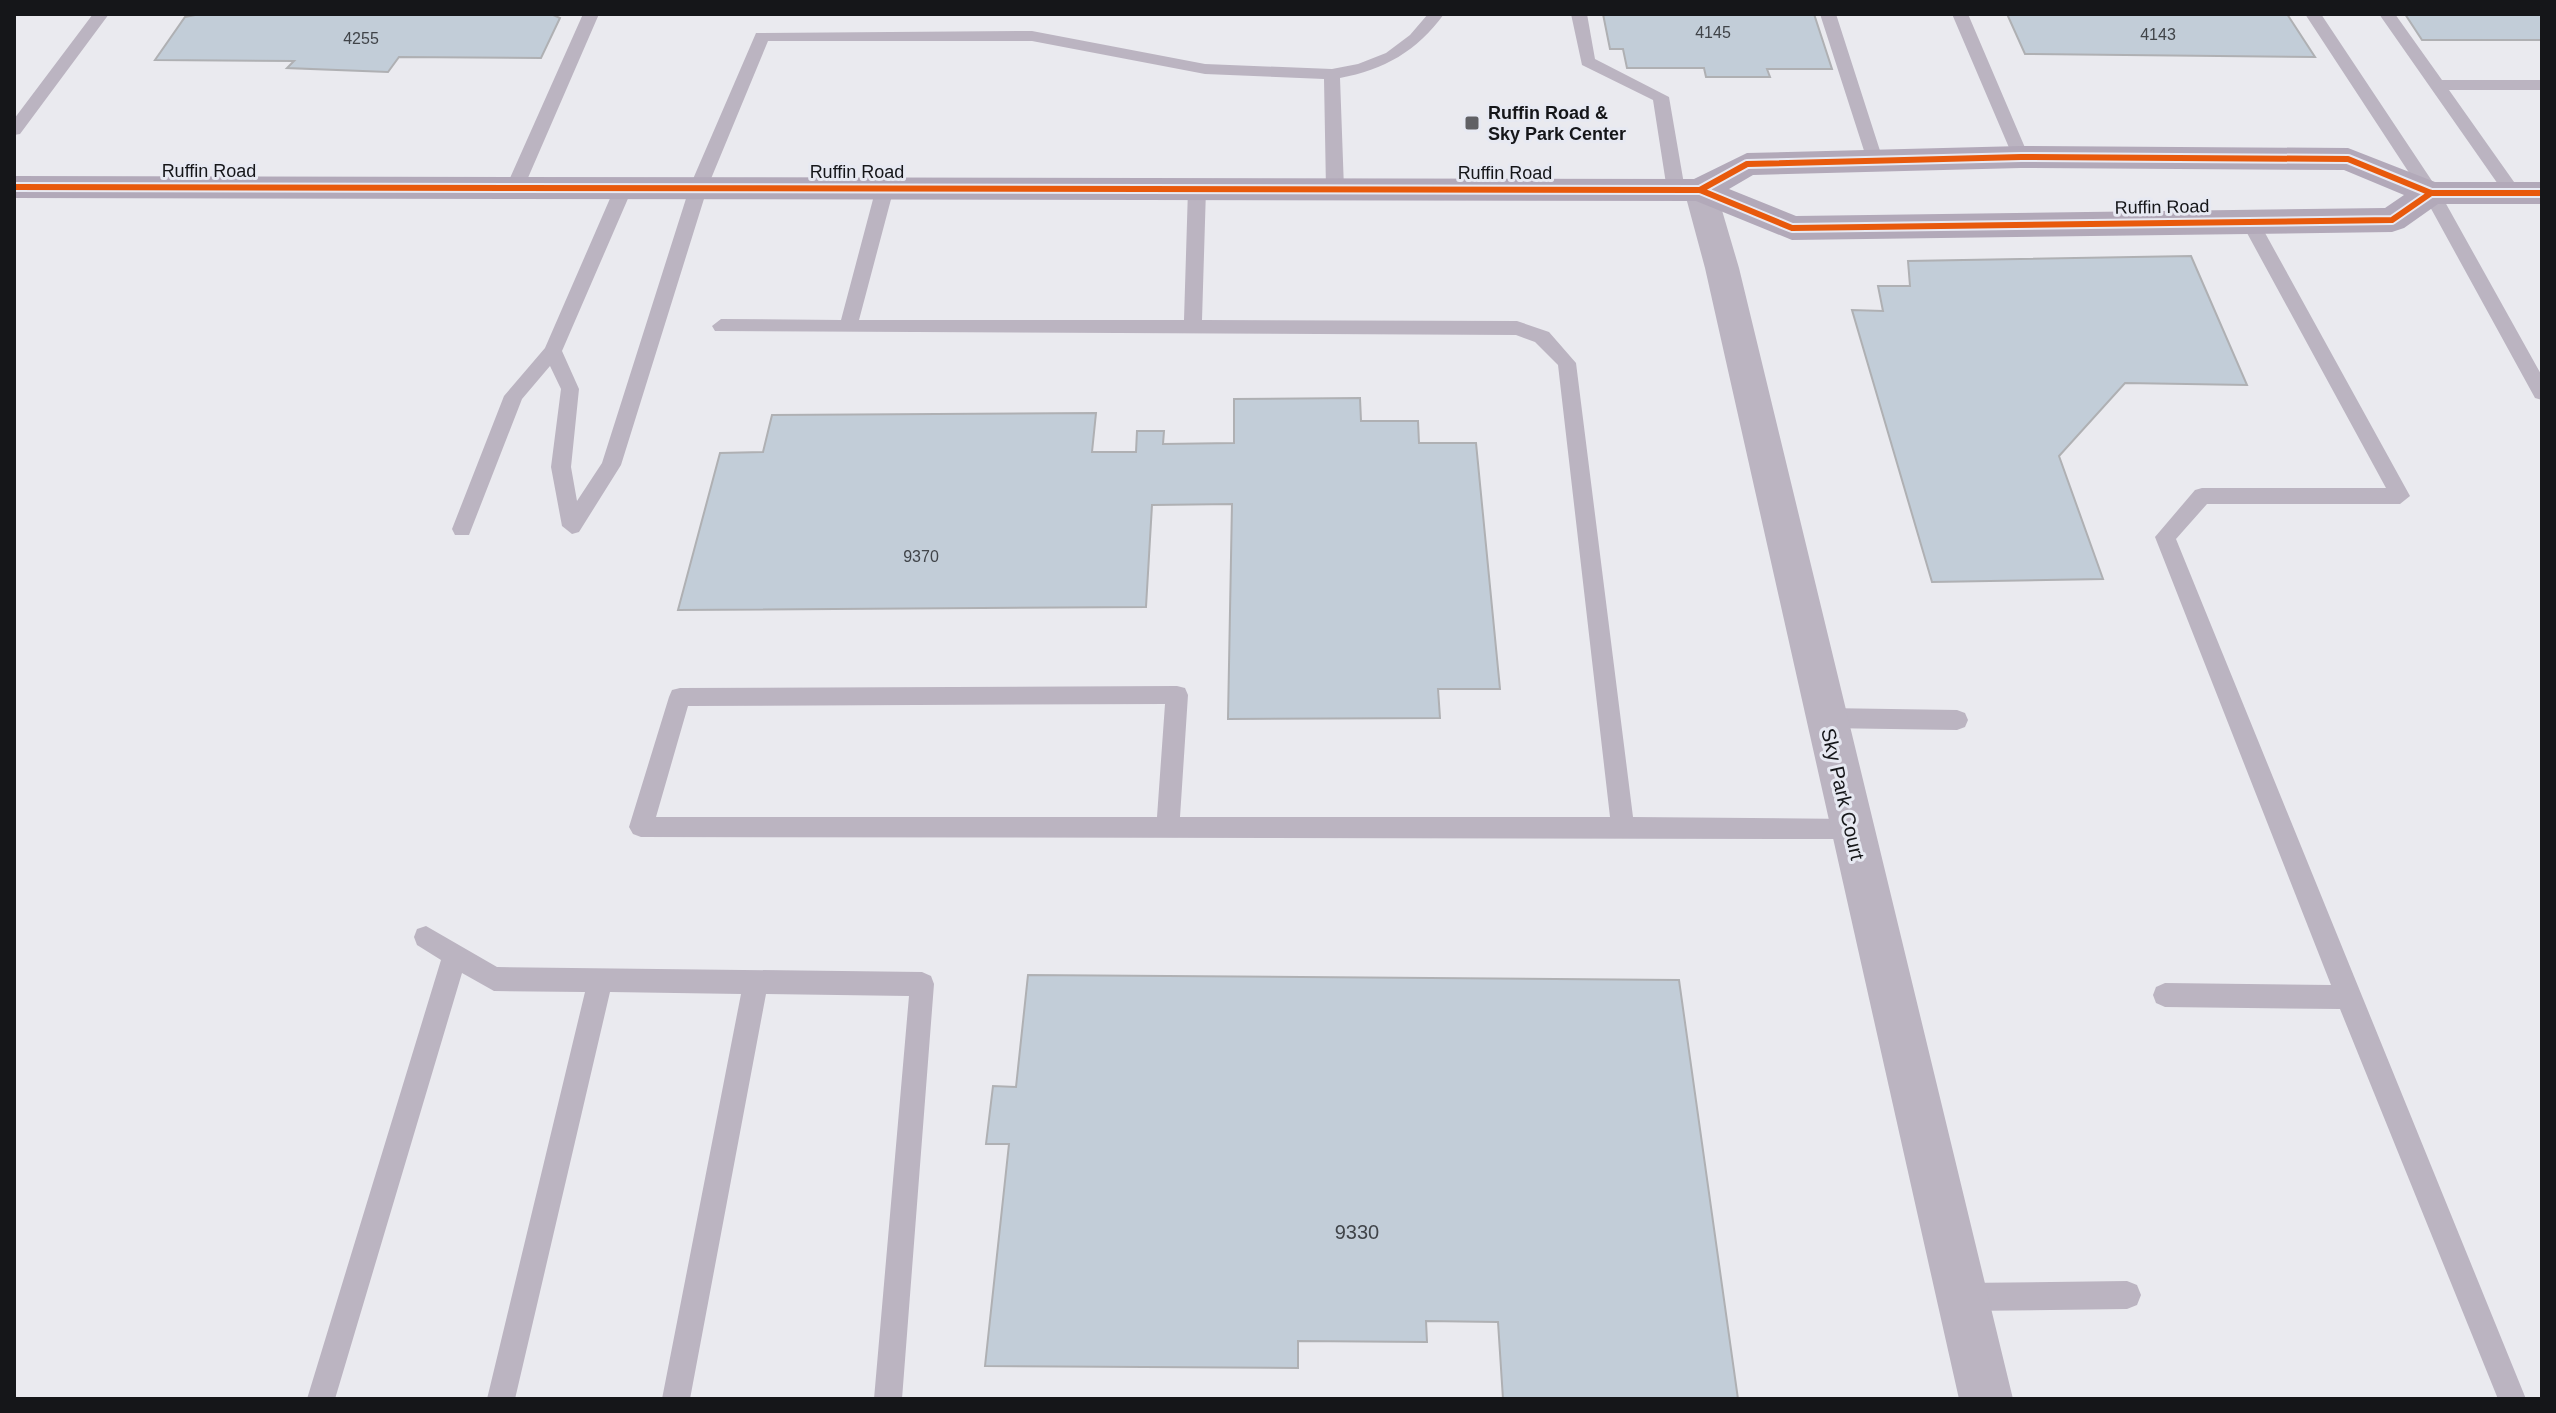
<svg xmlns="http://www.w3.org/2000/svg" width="2556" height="1413" viewBox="0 0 2556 1413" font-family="Helvetica,sans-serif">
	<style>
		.building { fill: #c2cdd8; stroke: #afb0b3; stroke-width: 2 }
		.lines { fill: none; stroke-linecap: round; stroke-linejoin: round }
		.lane { fill: #bbb4c1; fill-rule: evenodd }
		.street { fill: #bbb4c1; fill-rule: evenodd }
		.secondary { fill: #b2a9b9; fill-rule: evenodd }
		.cycleway-casing { stroke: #e7e9f2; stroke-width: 10 }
		.cycleway { stroke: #e8590c; stroke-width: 6 }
		.poi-dot { fill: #606064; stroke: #e7e9f2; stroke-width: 3 }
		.labels { text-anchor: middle; stroke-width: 6; stroke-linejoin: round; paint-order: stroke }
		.number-label { font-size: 16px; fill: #404449 }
		.far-poi-label { font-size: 18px; font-weight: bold; fill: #151619; stroke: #e7e9f2; text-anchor: start }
		.far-street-label { font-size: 18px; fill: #151619; stroke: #e7e9f2 }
		.street-label { font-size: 20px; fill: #151619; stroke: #e7e9f2 }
		.near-number-label { font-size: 20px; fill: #404449 }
	</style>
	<rect width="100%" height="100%" fill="#eaeaef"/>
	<!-- building -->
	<path class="building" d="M200,14h351l9,4 -19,40 -142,-1 -11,15 -101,-4 7,-7 -139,-1 30,-43z
		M1603,14h211l18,55h-65l3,8h-64l-2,-9h-77l-4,-19h-13z
		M2007,14h280l28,43 -290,-3z
		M2405,14h137v26h-120z
		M2191,256l56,129 -122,-2 -66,73 44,123 -171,3 -80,-272 31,1 -5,-25h32l-2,-25z
		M1360,398l1,23h57l1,22h57l24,246h-62l2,29 -212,1 4,-215 -80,1 -6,102 -468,3 42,-157 43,-1 9,-37 324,-2 -4,39h44l1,-21h27l-1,13 71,-1v-44z
		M1028,975l651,5 59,419h-235l-5,-77 -72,-1 1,21 -129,-1v27l-313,-2 24,-222h-23l7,-58 23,1z"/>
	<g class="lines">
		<!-- lane -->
		<path class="lane" d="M93,14h16l-89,120 -6,1v-16z
			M583,14h16l-75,173 -9,6 -6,-2 -3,-4z
			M1428,14h16c-27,37 -60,56 -104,64l4,111 -9,6 -9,-6 -2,-110 -119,-5 -173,-33h-264l-60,145 -87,279 -42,67 -7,2 -10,-8 -11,-59 10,-78 -11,-23 -28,33 -53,136h-14l-3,-6 52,-133 41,-48 70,-161 9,-6 9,6 -71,164 17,38 -8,78 6,34 25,-38 88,-277 66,-153 276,-2 173,33 127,5 26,-5 28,-11 24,-18z
			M1571,14h16l8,45 74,38 16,93 -3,4 -6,2 -9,-6 -14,-90 -71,-35z
			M1820,14h16l47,146 -2,4 -6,1 -8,-5z
			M1952,14h16l61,143 -2,4h-12l-2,-4z
			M2305,14h16l119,179 102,183v24l-7,-2 -112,-204z
			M2379,14h16l47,66h100v10h-93l70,99v8h-12z
			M885,182l9,6 -35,132h325l4,-131 9,-6 9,6 -4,131 315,1 32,11 27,31 57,454 219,2 8,3 4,7 -4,7 -8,3 -1211,-2 -8,-3 -4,-7 40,-130 3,-7 8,-2 497,-2 8,2 3,7 -8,122h430l-52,-452 -23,-23 -19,-7 -801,-4 -3,-5 9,-7 120,1 35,-132zM1165,704l-8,113h-501l32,-111z
			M2250,216l9,6 151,274 -10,8h-193l-31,35 350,860h-28l-158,-390 -175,-2 -9,-4 -3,-8 3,-8 9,-4 166,2 -176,-448 40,-47 7,-2h184l-145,-266z
			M1825,708l132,2 8,3 3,7 -3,7 -8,3 -132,-2 -8,-3 -3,-7 3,-7z
			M426,926l71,41 425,5 9,4 3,8 -32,415h-28l35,-403 -143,-2 -76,405h-28l79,-405 -131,-2 -95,407h-28l98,-407 -91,-1 -32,-18 -127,426h-28l134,-439 -24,-15 -3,-8 3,-8z
			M2127,1281l10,4 4,10 -4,10 -10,4 -165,2 -10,-4 -4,-10 4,-10 10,-4z"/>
		<!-- street -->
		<path class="street" d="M1700,179l12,3 4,8 23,78 274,1131h-54l-254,-1131 -21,-78 4,-8z"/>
		<!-- secondary -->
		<path class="secondary" d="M2021,146l327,2 87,34h107v22h-104l-34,24 -12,4 -600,8 -96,-39 -1682,-3v-22l1680,3 53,-26zM2021,168l323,2 60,25 -19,13 -589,8 -67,-27 24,-14z"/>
		<defs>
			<path id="cycleway" d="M14,187l1686,3 92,38 600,-8 39,-27
				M1700,190l47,-26 274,-7 327,2 83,34h111"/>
		</defs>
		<!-- cycleway casing -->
		<use href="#cycleway" class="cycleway-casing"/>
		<!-- cycleway -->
		<use href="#cycleway" class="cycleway"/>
	</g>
	<!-- markers -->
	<rect class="poi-dot" x="1464" y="115" width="16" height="16" rx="4"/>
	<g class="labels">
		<!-- number labels -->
		<g class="number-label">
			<text x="1713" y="38">4145</text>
			<text x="2158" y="40">4143</text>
			<text x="361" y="44">4255</text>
			<text x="921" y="562">9370</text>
		</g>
		<!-- far-poi labels -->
		<g class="far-poi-label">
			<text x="1488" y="119">Ruffin Road &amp;<tspan x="1488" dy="21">Sky Park Center</tspan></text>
		</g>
		<!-- far-street labels -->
		<g class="far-street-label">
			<text x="209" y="177">Ruffin Road</text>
			<text x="857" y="178">Ruffin Road</text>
			<text x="1505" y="179">Ruffin Road</text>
			<text transform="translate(2162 207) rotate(-1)" y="6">Ruffin Road</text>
		</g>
		<!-- street labels -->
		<g class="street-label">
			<text transform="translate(1843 794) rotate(77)" y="7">Sky Park Court</text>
		</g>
		<!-- near-number labels -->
		<g class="near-number-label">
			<text x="1357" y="1239">9330</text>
		</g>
	</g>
	<!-- border -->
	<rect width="2556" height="1413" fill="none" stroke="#151619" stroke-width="32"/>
</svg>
